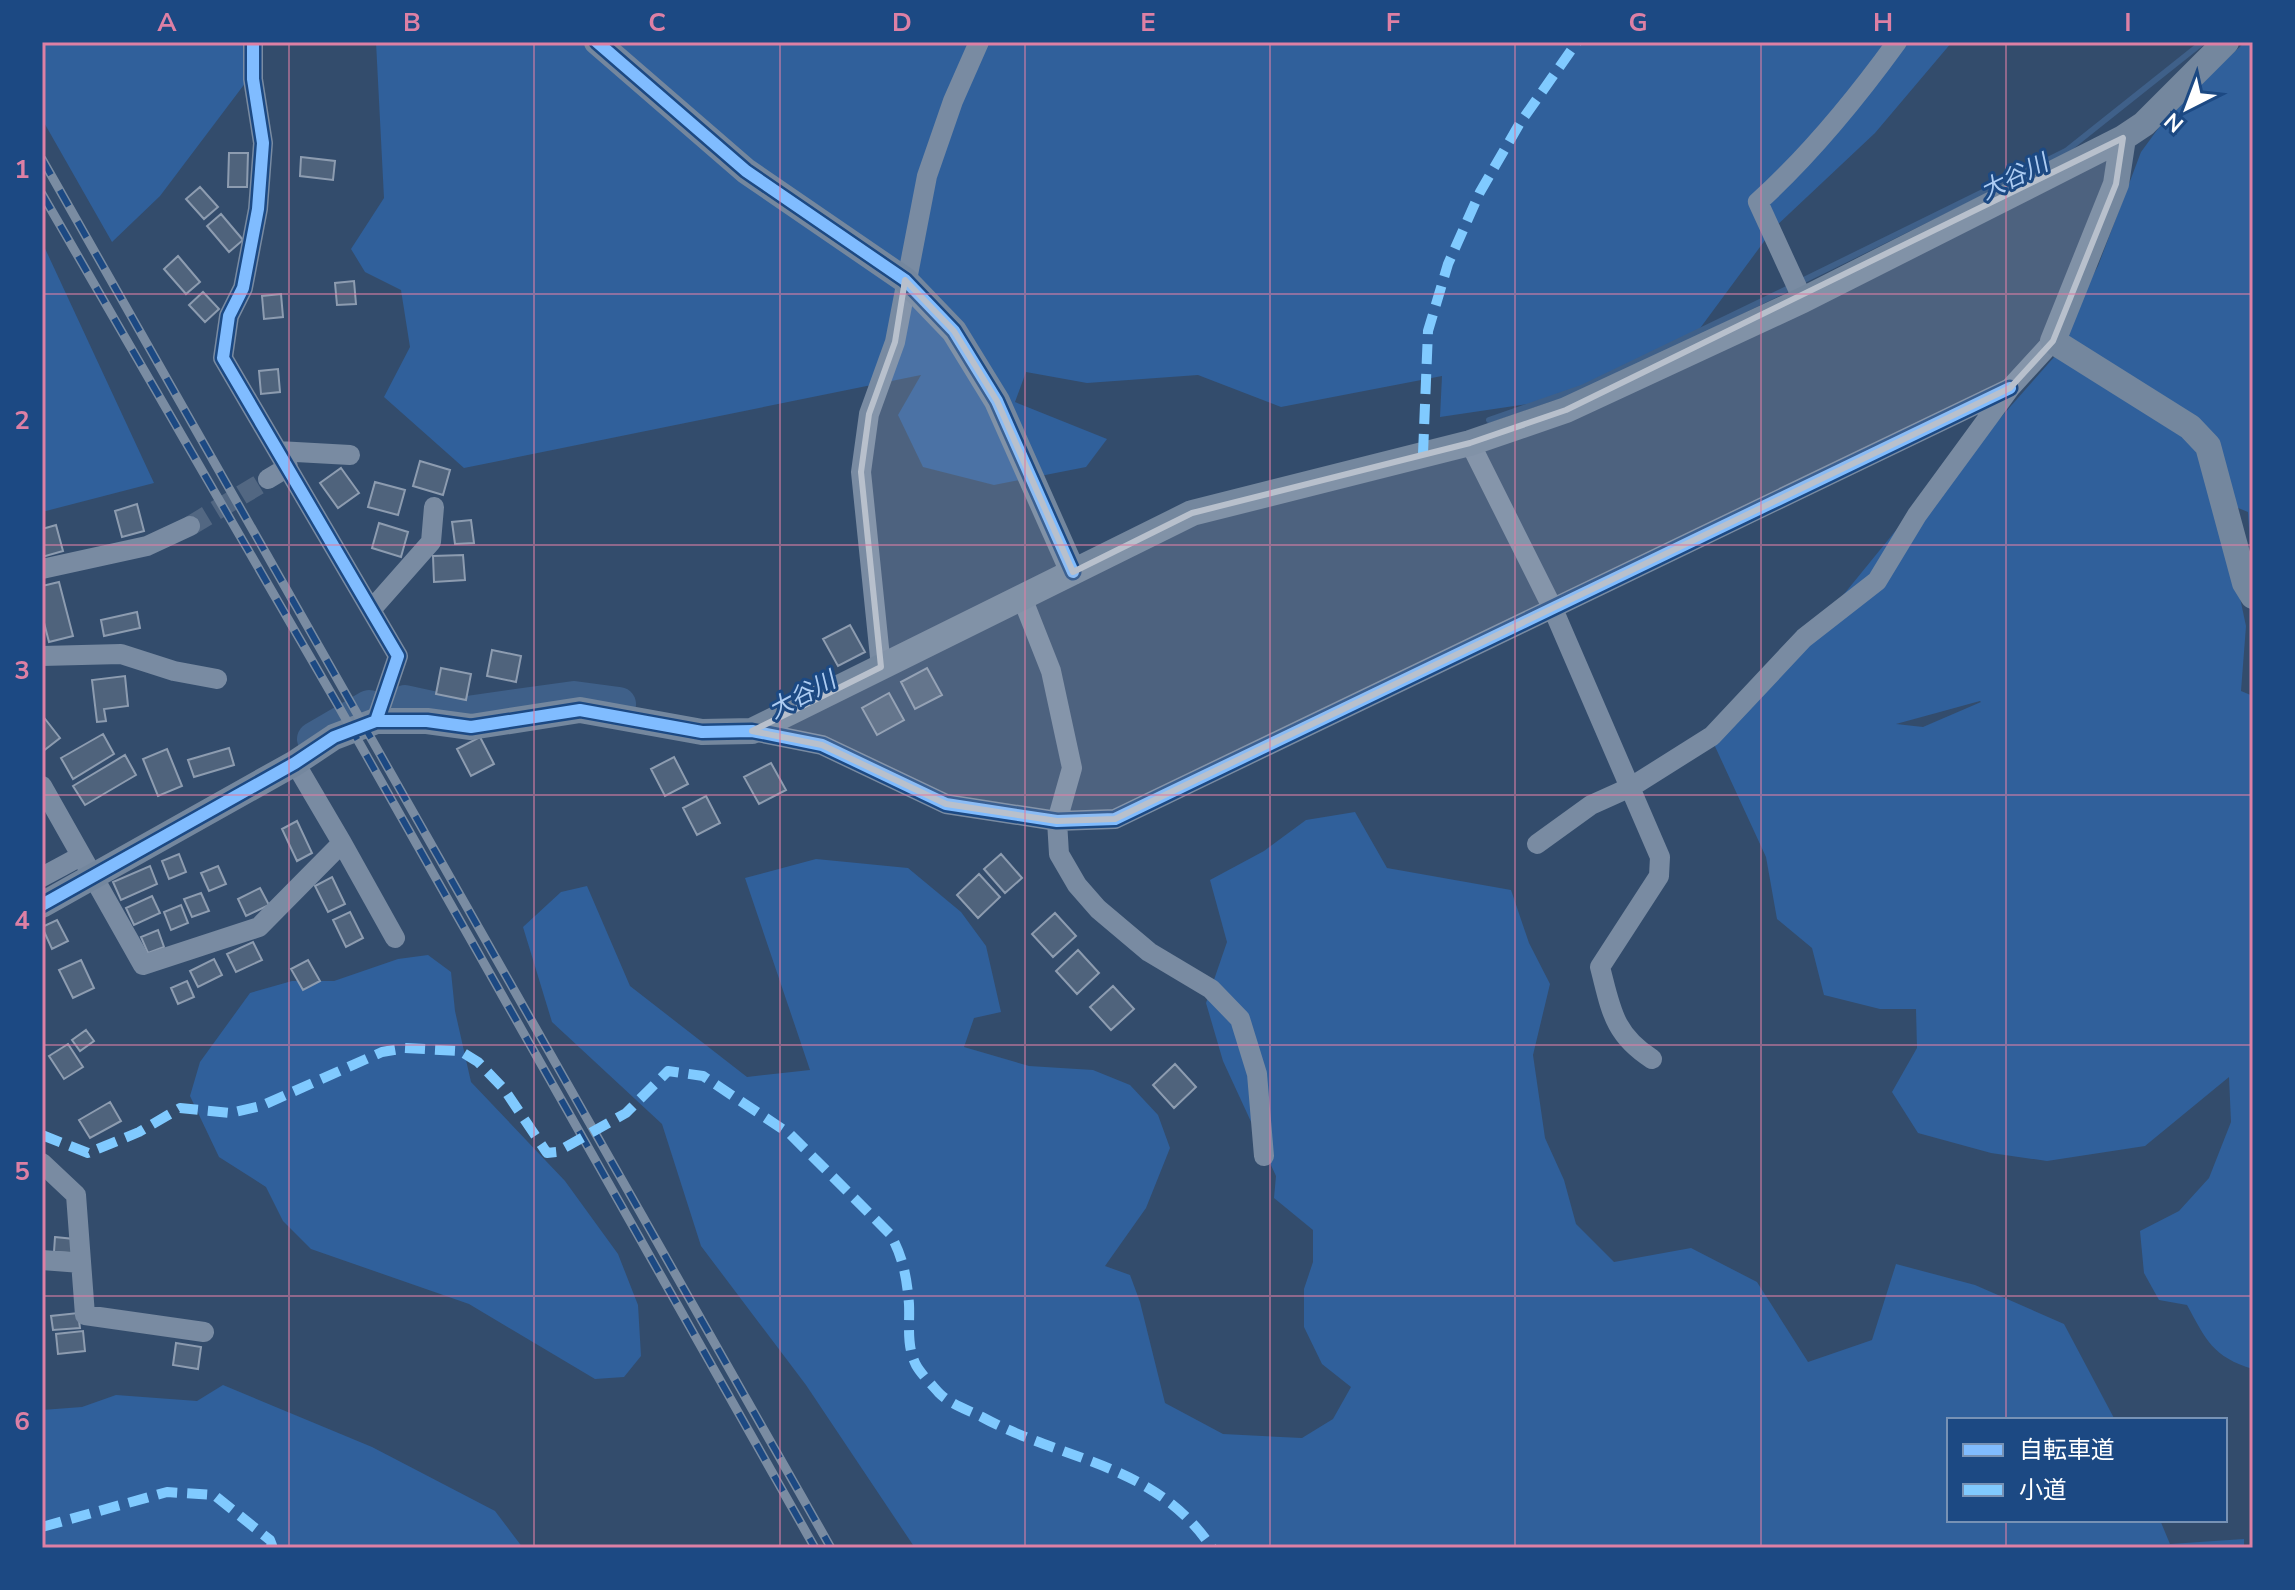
<svg xmlns="http://www.w3.org/2000/svg" width="2295" height="1590" viewBox="0 0 2295 1590" font-family="'Nunito Sans','Noto Sans JP',sans-serif">
	<style>
		.green { fill: #30609b; fill-rule: evenodd }
		.lines { fill: none; stroke-linecap: round; stroke-linejoin: round }
		.stream { stroke: #3f6089; stroke-width: 6 }
		.river { stroke: #3f6089; stroke-width: 34 }
		.building { fill: #4f637c; stroke: #8d9cb0; stroke-width: 2 }
		.street-tunnel { stroke: #526782; stroke-width: 20; stroke-dasharray: 20 10; stroke-linecap: butt }
		.street { stroke: #798ba2; stroke-width: 20 }
		.secondary { stroke: #74879e; stroke-width: 26 }
		.rail-casing { stroke: #7a8ca2; stroke-width: 9 }
		.rail { stroke: #1c4983; stroke-width: 6; stroke-dasharray: 18; stroke-linecap: butt }
		.quiet { stroke: #80caff; stroke-width: 10; stroke-dasharray: 20 10; stroke-linecap: butt }
		.cycleway-casing { stroke: #1c4983; stroke-width: 17 }
		.cycleway { stroke: #80bcff; stroke-width: 12 }
		.marked { fill: #b8c0cc; fill-opacity: 0.2; stroke: #b8c0cc; stroke-width: 6; stroke-linejoin: round }
		.grid { fill: none; stroke: #dd80a5; stroke-width: 2; stroke-opacity: 0.55 }
		.labels { text-anchor: middle; stroke-width: 6; stroke-linejoin: round; paint-order: stroke }
		.water-label { font-size: 24px; font-style: italic; fill: #adccf2; stroke: #1c4983 }
		.neatline { fill: none; stroke: #dd80a5; stroke-width: 3 }
		.grid-label { font-size: 26px; text-anchor: middle; font-weight: bold; fill: #dd80a5 }
	</style>
	<rect width="100%" height="100%" fill="#334c6c"/>
	<!-- green -->
	<path class="green" d="M42,42h204v40l-86,114 -48,46 -70,-123z
		M376,42h1576l-77,91 -101,95 -76,103 -129,67 -129,19 2,-41 -161,31 -83,-32 -111,8 -61,-11 -11,30 92,37 -21,28 -92,18 -71,-18 -25,-52 23,-40 -457,93 -80,-71 26,-50 -9,-57 -36,-18 -14,-23 33,-51z
		M2245,42h8v552l-5,-82 -17,-7 -19,-39 34,160 -5,65 12,5v673c-40,-12 -47,-29 -66,-64l-28,-5 -15,-27 -4,-42 39,-20 30,-33 22,-56 -2,-45 -84,69 -98,15 -56,-8 -73,-20 -26,-41 25,-44 -1,-39h-36l-56,-14 -12,-47 -35,-29 -11,-62 -53,-115 70,-73 136,-167 76,-78 68,-77 -2,-13 37,-68 43,-114 30,-41zM1981,702l-58,25 -27,-3 84,-23z
		M42,242l112,241 -112,29z
		M1355,812l32,56 124,22 18,53 21,41 -17,71 12,83 19,42 12,44 38,38 77,-14 66,34 51,80 64,-22 24,-76 79,21 89,39 51,96h-166v100h211l10,24 74,-5v9h-1329l-109,-163 -105,-139 -39,-122 -110,-102 -29,-95 38,-35 26,-6 43,100 117,91 63,-7 -65,-192 71,-19 92,9 53,44 25,34 15,66 -27,6 -10,29 65,19 64,4 37,15 28,30 12,33 -24,60 -41,58 25,9 10,27 25,101 58,31 79,4 31,-19 18,-32 -29,-23 -18,-37v-38l9,-27v-32l-39,-32 2,-22 -53,-115 -17,-58 21,-61 -17,-62 54,-29 42,-31z
		M428,955l23,17 4,39 16,71 94,99 53,73 20,51 3,51 -17,21 -29,2 -126,-75 -158,-55 -28,-28 -17,-34 -47,-30 -29,-61 10,-34 50,-69 42,-12h42l64,-22z
		M223,1385l149,62 123,64 28,37h-481v-138l40,-3 34,-12 81,6z"/>
	<g class="lines">
		<!-- stream -->
		<path class="stream" d="M1804,280l262,-129 137,-109
			M1489,420l95,-33 205,-99"/>
		<!-- river -->
		<path class="river" d="M405,702l55,12 114,-16 45,6
			M314,739l55,-32"/>
	</g>
	<!-- building -->
	<path class="building" d="M229,153h19l-1,34h-19z
		M301,157l34,4 -2,19 -33,-4z
		M200,187l18,20 -14,12 -18,-20z
		M221,214l22,26 -14,12 -22,-26z
		M178,256l22,26 -14,12 -22,-25z
		M354,281l2,23 -19,1 -2,-22z
		M203,292l16,17 -14,13 -16,-17z
		M281,294l2,23 -19,2 -2,-23z
		M278,369l2,23 -19,2 -2,-23z
		M420,461l30,9 -7,25 -30,-9z
		M341,468l18,25 -21,15 -18,-25z
		M375,482l30,8 -7,25 -30,-8z
		M137,504l7,27 -22,6 -7,-26z
		M471,520l3,23 -19,1 -3,-22z
		M379,523l29,9 -7,25 -29,-9z
		M56,525l7,26 -21,6v-28z
		M463,555l2,25 -31,2 -1,-26z
		M59,582l14,54 -24,6 -7,-27v-29z
		M137,612l3,16 -36,8 -3,-16z
		M850,625l15,27 -27,14 -15,-27z
		M492,650l29,6 -5,26 -29,-6z
		M441,668l30,6 -5,26 -30,-6z
		M927,668l15,27 -27,14 -14,-27z
		M125,676l3,30 -24,3 2,12 -9,1 -5,-42z
		M889,693l15,27 -27,15 -15,-27z
		M42,715l18,23 -18,14z
		M103,734l11,20 -41,25 -12,-21z
		M480,737l14,27 -23,12 -14,-27z
		M229,748l5,17 -40,12 -6,-17z
		M167,749l15,37 -24,10 -15,-37z
		M125,755l11,20 -51,30 -12,-19z
		M674,757l14,27 -23,12 -14,-27z
		M771,763l15,27 -27,14 -15,-27z
		M706,796l14,27 -23,12 -14,-27z
		M297,821l15,32 -15,8 -15,-32z
		M179,854l7,18 -17,7 -7,-18z
		M1001,854l21,24 -17,15 -21,-24z
		M150,866l7,18 -36,16 -8,-18z
		M218,866l8,18 -17,7 -8,-18z
		M979,874l21,23 -22,21 -21,-23z
		M332,877l13,27 -17,8 -13,-26z
		M260,888l9,17 -23,11 -8,-17z
		M201,893l8,18 -17,6 -8,-18z
		M152,896l8,17 -26,12 -8,-17z
		M181,905l7,18 -17,7 -7,-18z
		M350,912l13,26 -17,9 -13,-27z
		M1055,913l21,23 -23,21 -21,-23z
		M57,920l11,21 -16,8 -10,-22z
		M158,930l6,17 -16,6 -7,-16z
		M253,942l9,18 -26,12 -9,-18z
		M1078,950l21,23 -22,21 -21,-23z
		M214,959l8,16 -24,12 -8,-16z
		M81,960l13,28 -21,10 -14,-28z
		M308,960l12,21 -17,9 -12,-21z
		M187,981l7,16 -16,7 -7,-16z
		M1113,986l21,23 -23,21 -21,-23z
		M86,1030l8,11 -14,10 -8,-11z
		M68,1044l15,23 -19,12 -15,-23z
		M1175,1064l21,23 -22,21 -21,-23z
		M110,1102l11,19 -31,17 -11,-18z
		M55,1237l19,2 -1,14 -19,-1z
		M78,1313l2,15 -27,2 -2,-14z
		M83,1331l2,20 -27,3 -2,-20z
		M176,1343l25,4 -3,22 -25,-4z"/>
	<g class="lines">
		<!-- street-tunnel -->
		<path class="street-tunnel" d="M190,526l78,-47"/>
		<!-- street -->
		<path class="street" d="M253,42v37l10,64 -5,66 -15,79 -14,28 -6,42 175,298 -22,65
			M1803,300l-45,-98c53,-48 97,-102 139,-160
			M1470,443l83,166 107,248 -1,19 -59,91c11,42 13,67 52,92
			M278,451l72,4
			M268,479l20,-12
			M42,569l105,-23 43,-20
			M1023,600l28,71 21,97 -15,53 2,33 18,31 21,24 51,43 62,37 29,30 17,55 7,82
			M371,610l60,-68 3,-35
			M42,656l79,-2 53,17 43,8
			M881,667l-20,-195 8,-58 26,-72 32,-166 26,-75 26,-59
			M752,731l70,14 124,59 111,17 58,-2 895,-431
			M42,786l101,179 116,-38 83,-84 -47,-80
			M342,843l53,95
			M1537,844l54,-39 40,-18 81,-51 92,-98 73,-57 40,-66 93,-127 43,-47
			M42,877l39,-21
			M42,1163l34,32 9,120 119,17
			M42,1260l39,3"/>
		<!-- secondary -->
		<path class="secondary" d="M597,42l149,129 159,109 49,51 43,70 76,171
			M2123,138l-7,46 -63,157 137,86 18,19 37,137 8,13
			M42,905l253,-142 39,-26 42,-16h51l44,6 109,-17 122,22 50,-1 440,-218 278,-70 96,-33 237,-110 320,-162 21,-14 82,-82"/>
		<defs>
			<path id="rail" d="M42,159l789,1389
				M42,194l297,513 476,841"/>
		</defs>
		<!-- rail casing -->
		<use href="#rail" class="rail-casing"/>
		<!-- rail -->
		<use href="#rail" class="rail"/>
		<!-- quiet -->
		<path class="quiet" d="M1423,454l5,-123 20,-67 32,-72 40,-69 57,-81
			M42,1135l46,18 51,-21 41,-24 51,5 30,-7 121,-54 23,-4 55,3 18,11 26,27 43,64 10,-1 69,-39 42,-42 35,5 87,58 100,100c13,22 17,45 19,70 1,21 -3,41 7,61 5,9 16,20 23,28 11,11 29,17 43,24 81,44 173,46 230,131
			M42,1527l125,-35 47,3 56,45 3,8"/>
		<defs>
			<path id="cycleway" d="M253,42v37l10,64 -5,66 -15,79 -14,28 -6,42 175,298 -22,65
				M597,42l149,129 159,109 49,51 43,70 76,171
				M42,905l253,-142 39,-26 42,-16h51l44,6 109,-17 122,22 50,-1 70,14 124,59 111,17 58,-2 895,-431"/>
		</defs>
		<!-- cycleway casing -->
		<use href="#cycleway" class="cycleway-casing"/>
		<!-- cycleway -->
		<use href="#cycleway" class="cycleway"/>
	</g>
	<!-- marked area -->
	<path class="marked" d="M2123,138l-7,46 -63,157 -43,47 -895,431 -58,2 -111,-17 -124,-59 -70,-14 129,-64 -20,-195 8,-58 26,-72 10,-62 49,51 43,70 76,171 119,-59 278,-70 96,-33z"/>
	<!-- grid -->
	<path class="grid" d="M289,42v1506M534,42v1506M780,42v1506M1025,42v1506M1270,42v1506M1515,42v1506M1761,42v1506M2006,42v1378M42,294h2211M42,545h2211M42,795h2211M42,1045h2211M42,1296h2211M2006,1520v28"/>
	<g class="labels">
		<!-- water labels -->
		<g class="water-label">
			<text transform="translate(2014 177) rotate(-26)" y="8">大谷川</text>
			<text transform="translate(802 695) rotate(-28)" y="8">大谷川</text>
		</g>
	</g>
	<!-- border -->
	<rect width="2295" height="1590" fill="none" stroke="#1c4983" stroke-width="88"/>
	<!-- legend -->
	<rect x="1947" y="1418" width="280" height="104" fill="#1c4983" stroke="#7792b5" stroke-width="2"/>
	<rect x="1963" y="1444" width="40" height="12" fill="#80bcff" stroke="#7792b5" stroke-width="2"/>
	<text x="2019" y="1458" font-size="24" fill="#ffffff">自転車道</text>
	<rect x="1963" y="1484" width="40" height="12" fill="#80caff" stroke="#7792b5" stroke-width="2"/>
	<text x="2019" y="1498" font-size="24" fill="#ffffff">小道</text>
	<!-- north arrow -->
	<g transform="translate(2187 108) rotate(222)" stroke="#1c4983" stroke-width="6" paint-order="stroke">
	<path d="M0-6L14 30L0 20L-14 30Z" fill="#ffffff"/>
	<text y="-12" font-size="22" font-weight="bold" text-anchor="middle" fill="#ffffff">N</text>
	</g>
	<rect x="44" y="44" width="2207" height="1502" class="neatline"/>
	<g class="grid-label">
		<text x="167" y="31">A</text>
		<text x="412" y="31">B</text>
		<text x="657" y="31">C</text>
		<text x="902" y="31">D</text>
		<text x="1148" y="31">E</text>
		<text x="1393" y="31">F</text>
		<text x="1638" y="31">G</text>
		<text x="1883" y="31">H</text>
		<text x="2128" y="31">I</text>
		<text x="22" y="178">1</text>
		<text x="22" y="429">2</text>
		<text x="22" y="679">3</text>
		<text x="22" y="929">4</text>
		<text x="22" y="1180">5</text>
		<text x="22" y="1430">6</text>
	</g>
</svg>
